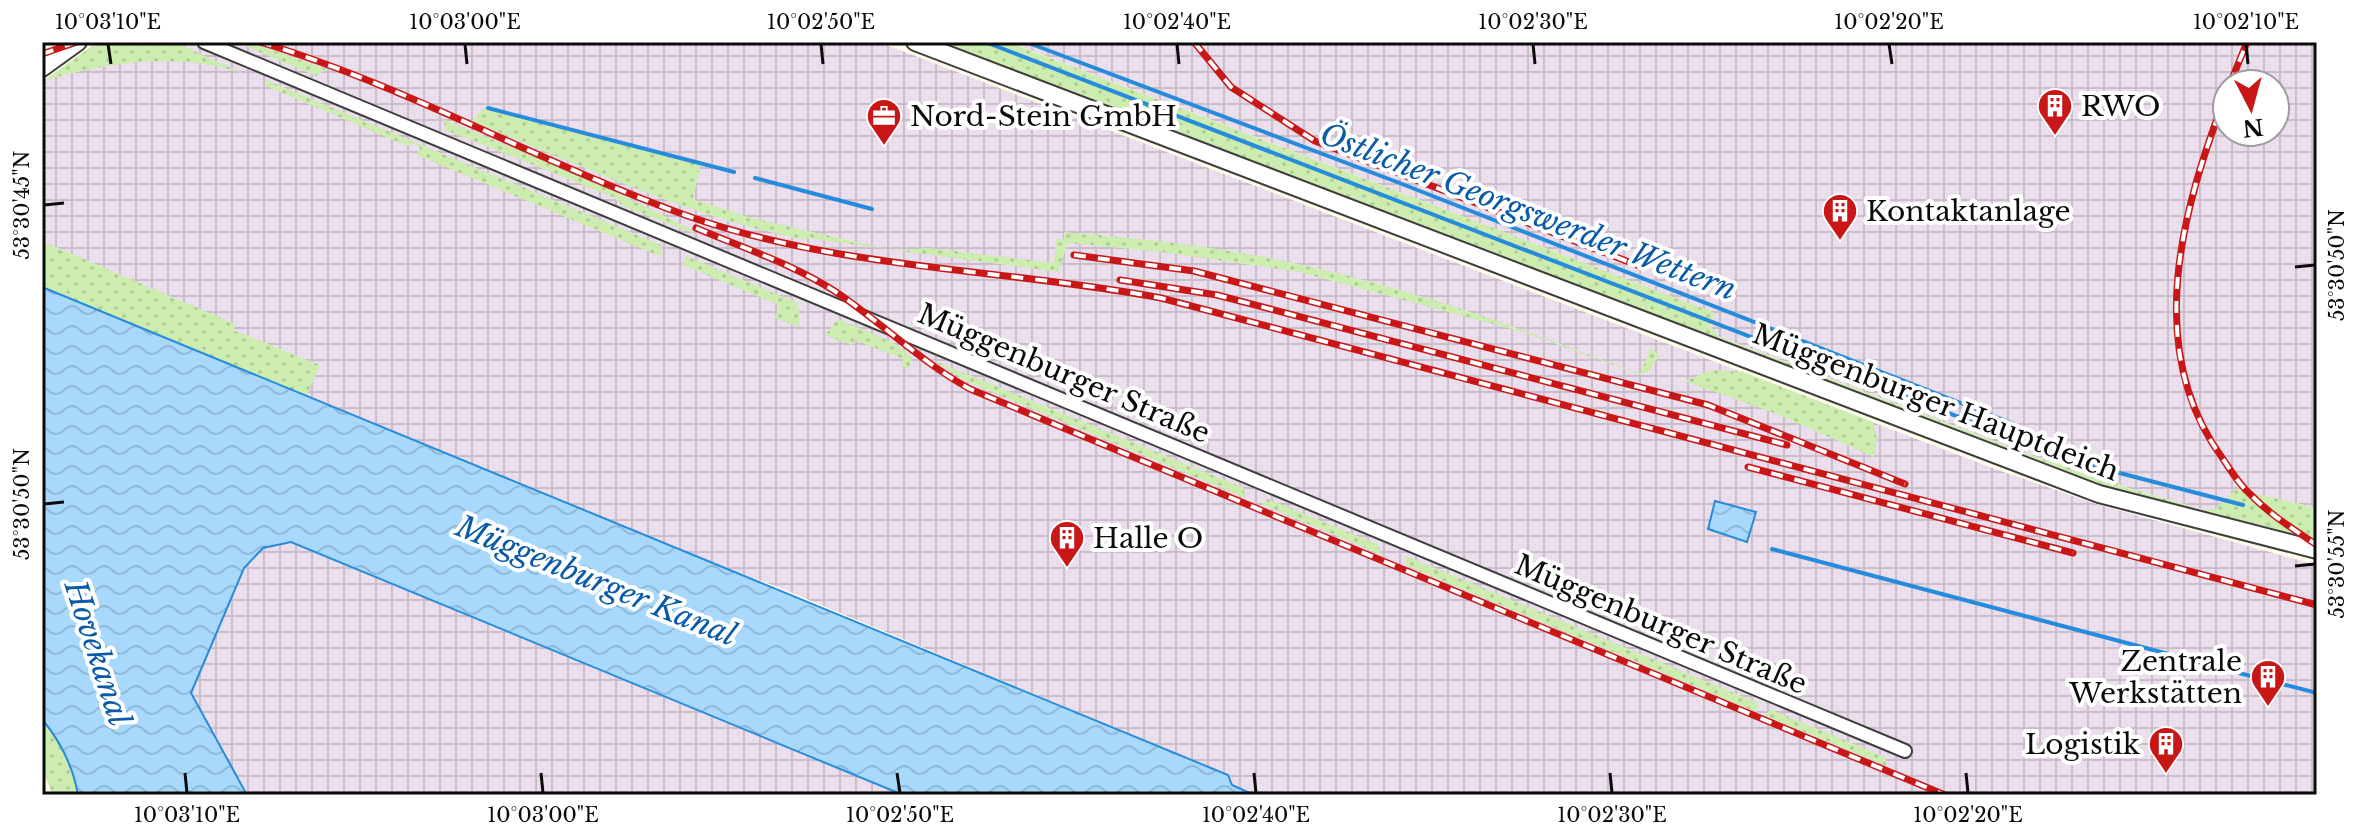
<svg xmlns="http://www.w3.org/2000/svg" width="2359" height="837" viewBox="0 0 2359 837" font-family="'Libre Baskerville',serif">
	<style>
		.industrial { fill: url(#industrial-grid); fill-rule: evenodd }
		.grass { fill: url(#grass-dots) }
		.water { fill: url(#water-waves); stroke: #278bdb; stroke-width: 2 }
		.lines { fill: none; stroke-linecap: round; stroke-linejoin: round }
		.stream { stroke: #278bdb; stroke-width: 4 }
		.minor-casing { stroke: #3e3e3e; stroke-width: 16 }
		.tertiary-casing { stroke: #3e3e3e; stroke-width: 20 }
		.minor { stroke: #fff; stroke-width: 12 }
		.tertiary { stroke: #fff; stroke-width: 16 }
		.rail-casing { stroke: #c91616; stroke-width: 7 }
		.rail { stroke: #fff; stroke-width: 4; stroke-dasharray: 12; stroke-linecap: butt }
		.ticks { fill: none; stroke: #0b0b0b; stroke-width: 3 }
		.labels { text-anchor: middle; stroke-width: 8; stroke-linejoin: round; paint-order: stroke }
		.poi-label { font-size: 28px; fill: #0b0b0b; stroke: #fff; text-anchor: start }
		.street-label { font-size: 28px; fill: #0b0b0b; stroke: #fff }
		.water-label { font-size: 30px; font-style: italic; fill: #095ba9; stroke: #fff }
		.neatline { fill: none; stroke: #0b0b0b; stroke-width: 3 }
		.ticks-label { font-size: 20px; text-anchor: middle; fill: #0b0b0b }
	</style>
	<defs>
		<pattern id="industrial-grid" width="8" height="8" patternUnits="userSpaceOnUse" patternTransform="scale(2)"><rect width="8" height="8" fill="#ebdeec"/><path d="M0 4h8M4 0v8" fill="none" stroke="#c8bdc9"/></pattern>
		<pattern id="grass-dots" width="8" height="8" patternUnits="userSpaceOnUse" patternTransform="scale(2)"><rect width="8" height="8" fill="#ccedaf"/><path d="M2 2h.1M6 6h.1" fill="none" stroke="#aeca95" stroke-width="1.8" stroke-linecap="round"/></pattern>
		<pattern id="water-waves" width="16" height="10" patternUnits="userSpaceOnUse" patternTransform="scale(2)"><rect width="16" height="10" fill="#a8d9fd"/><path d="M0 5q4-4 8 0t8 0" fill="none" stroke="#8fb9d8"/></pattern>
	</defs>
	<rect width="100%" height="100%" fill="#fffcea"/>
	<!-- industrial -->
	<path class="industrial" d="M97,42h782l1116,427 101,35 221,61v230h-1063l-22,-10 -4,-10 -450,-188 -99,-36 -373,-154 13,-32 -86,-35 2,-5 -193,-84v-160l24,-13z
		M1009,42h1308v466l-80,-18 -22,20h-11l-83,-24 -7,-8 -73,-19 -321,-122 -10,-11 4,-13zM2227,84h48v48h-48z
		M291,542l72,27 540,226h-656l-56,-101 53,-125 19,-21z"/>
	<!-- grass -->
	<path class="grass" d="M107,42h67l71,32c-68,-23 -135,-12 -202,7l52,-37z
		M236,42l19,2 72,25 -11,7z
		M936,42h72l707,271 -5,13 10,11 321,122 73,19 7,8 83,24 11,-1 21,-20 81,19v35l-213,-57 -64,-22z
		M266,80l395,165 1,12 -245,-102 3,-8 -8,-4 -2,4 -144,-61z
		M484,108l217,56 -8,35 55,18 147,34 33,-3 126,15 2,-24h8v-7c67,6 134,12 199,25 130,24 255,70 377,117l11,-27 8,9 -10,15 -8,4 -118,-43 -224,-60 -137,-20 -94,-9 -10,29 -252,-34 -2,2c-116,-24 -222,-74 -332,-119z
		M443,119l148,61 104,51 -3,2 -69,-27 -10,-9 -167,-67z
		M42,241l193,83 -2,6 87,35 -14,32 -264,-110z
		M686,256l112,47 2,24 -25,-9 4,-13 -96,-40z
		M838,319l54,23 20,15 -3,12 -8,-4 2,-6 -48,-19 -3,5 -27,-10z
		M933,360l311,128 1,10 -277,-116z
		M1712,370l31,2 130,50 4,17 -3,18 -97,-43 -92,-33z
		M1268,499l109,45 5,11 -121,-51z
		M1406,556l352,147 -2,9 -351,-147z
		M1770,709l115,48 2,9 -122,-50z
		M42,719c18,23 32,47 36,76h-30l3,-5 -9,-20z"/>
	<!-- water -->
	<path class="water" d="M42,287l1186,488 4,10 22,10h-351l-612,-253 -28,6 -19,20 -53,125 56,102h-169c-5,-29 -17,-53 -36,-76z
		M1715,501l41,11 -9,30 -39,-13z"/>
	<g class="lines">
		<!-- stream -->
		<path class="stream" d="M985,42l1052,405 71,23 135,35
			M1026,42l371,140 617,242
			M488,108l246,64
			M755,178l117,31
			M1772,549l419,111
			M2200,663l117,30"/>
		<defs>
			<path id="minor" d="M204,42l1701,709"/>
			<path id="tertiary" d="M915,42l1184,452 218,56
				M42,68l36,-26"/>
		</defs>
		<!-- minor casing -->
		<use href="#minor" class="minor-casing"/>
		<!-- tertiary casing -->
		<use href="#tertiary" class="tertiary-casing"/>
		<!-- minor -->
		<use href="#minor" class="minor"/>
		<!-- tertiary -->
		<use href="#tertiary" class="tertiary"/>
		<defs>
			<path id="rail" d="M260,42c146,44 281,121 425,173 154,55 317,53 476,83l1156,307
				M1194,42l37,45 84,54 327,126
				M42,54l35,-12
				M2230,84l17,-42
				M2227,92c-45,117 -85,257 -4,367 8,12 16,25 26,34 20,21 44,36 68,52
				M696,228c47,20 97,36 140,64 46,31 85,70 134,97l975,406
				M1074,255l120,16 514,134 197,79
				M1120,280l97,15 570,150
				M1748,467l325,86"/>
		</defs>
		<!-- rail casing -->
		<use href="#rail" class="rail-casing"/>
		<!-- rail -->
		<use href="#rail" class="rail"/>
	</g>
	<!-- ticks -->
	<path class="ticks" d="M108,44l3,20M465,44l2,20M821,44l2,20M1177,44l2,20M1533,44l2,20M1889,44l3,20M2246,44l2,20M44,205l20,-2M2295,267l20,-2M44,504l20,-2M2295,566l20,-2M185,773l2,20M541,773l2,20M897,773l3,20M1254,773l2,20M1610,773l2,20M1966,773l2,20"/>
	<!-- icons -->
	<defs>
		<symbol id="building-pin" viewBox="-11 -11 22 30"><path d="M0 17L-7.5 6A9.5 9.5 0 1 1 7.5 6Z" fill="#c91616" stroke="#fff"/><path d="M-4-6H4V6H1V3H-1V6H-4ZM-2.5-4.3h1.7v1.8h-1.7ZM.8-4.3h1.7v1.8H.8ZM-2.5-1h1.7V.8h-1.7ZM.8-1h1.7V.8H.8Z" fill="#fff"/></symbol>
		<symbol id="office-pin" viewBox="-11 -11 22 30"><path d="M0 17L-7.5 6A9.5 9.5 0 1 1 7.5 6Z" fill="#c91616" stroke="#fff"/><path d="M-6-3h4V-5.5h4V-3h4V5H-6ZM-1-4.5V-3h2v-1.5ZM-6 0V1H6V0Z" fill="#fff"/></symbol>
	</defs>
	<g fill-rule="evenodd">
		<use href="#building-pin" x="2035" y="86" width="40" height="54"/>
		<use href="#office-pin" x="864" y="96" width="40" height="54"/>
		<use href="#building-pin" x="1820" y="191" width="40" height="54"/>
		<use href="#building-pin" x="1047" y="518" width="40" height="54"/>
		<use href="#building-pin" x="2248" y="657" width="40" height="54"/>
		<use href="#building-pin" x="2146" y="724" width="40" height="54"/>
	</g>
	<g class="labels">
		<!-- poi labels -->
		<g class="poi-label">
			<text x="2081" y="116">RWO</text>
			<text x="910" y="126">Nord-Stein GmbH</text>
			<text x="1866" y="221">Kontaktanlage</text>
			<text x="1093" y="548">Halle O</text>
			<text x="2242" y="671" text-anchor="end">Zentrale<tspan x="2242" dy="32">Werkstätten</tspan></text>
			<text x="2140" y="754" text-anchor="end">Logistik</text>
		</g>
		<!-- street labels -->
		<g class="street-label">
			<text transform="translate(1064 373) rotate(23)" y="10">Müggenburger Straße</text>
			<text transform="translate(1936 402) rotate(21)" y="10">Müggenburger Hauptdeich</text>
			<text transform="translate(1661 624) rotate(23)" y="10">Müggenburger Straße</text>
		</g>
		<!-- water labels -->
		<g class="water-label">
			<text transform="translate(1528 212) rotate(21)" y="10">Östlicher Georgswerder Wettern</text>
			<text transform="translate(596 581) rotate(22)" y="10">Müggenburger Kanal</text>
			<text transform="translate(97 653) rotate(72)" y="10">Hovekanal</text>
		</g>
	</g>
	<!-- border -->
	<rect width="2359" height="837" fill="none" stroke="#ffffff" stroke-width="88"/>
	<!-- north arrow -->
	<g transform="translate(2251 108) rotate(174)"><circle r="38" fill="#ffffff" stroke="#9d9d9d" stroke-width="2"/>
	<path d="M0-6L14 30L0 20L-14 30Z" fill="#c91616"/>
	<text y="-12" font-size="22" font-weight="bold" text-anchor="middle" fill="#0b0b0b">N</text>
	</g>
	<rect x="44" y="44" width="2271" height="749" class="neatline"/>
	<g class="ticks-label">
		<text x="108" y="29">10°03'10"E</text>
		<text x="465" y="29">10°03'00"E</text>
		<text x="821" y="29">10°02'50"E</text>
		<text x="1177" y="29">10°02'40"E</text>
		<text x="1533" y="29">10°02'30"E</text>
		<text x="1889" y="29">10°02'20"E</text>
		<text x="2246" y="29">10°02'10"E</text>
		<text transform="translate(22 205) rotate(-90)" y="7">53°30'45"N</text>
		<text transform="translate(2337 265) rotate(-90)" y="7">53°30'50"N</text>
		<text transform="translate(22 504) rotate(-90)" y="7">53°30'50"N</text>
		<text transform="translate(2337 564) rotate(-90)" y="7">53°30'55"N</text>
		<text x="187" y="822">10°03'10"E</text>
		<text x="543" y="822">10°03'00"E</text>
		<text x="900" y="822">10°02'50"E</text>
		<text x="1256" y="822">10°02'40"E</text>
		<text x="1612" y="822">10°02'30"E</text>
		<text x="1968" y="822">10°02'20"E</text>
	</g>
</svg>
